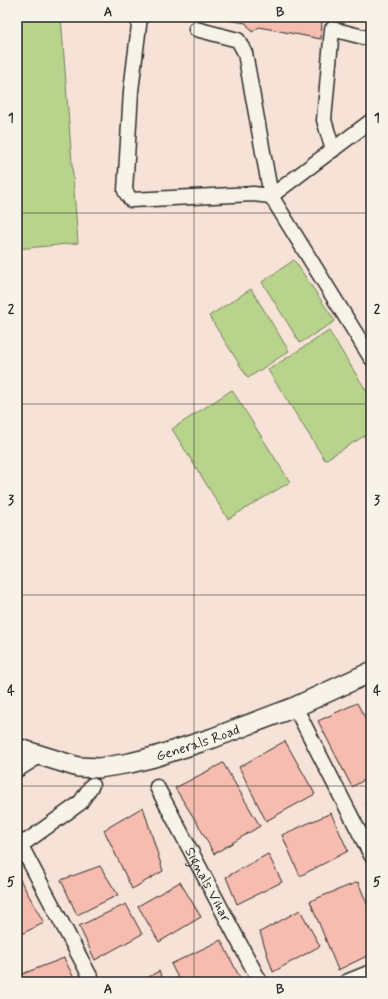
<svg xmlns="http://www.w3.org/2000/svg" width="388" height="999" viewBox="0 0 388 999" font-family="Mynerve,sans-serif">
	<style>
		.green { fill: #b8d48c; stroke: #72805c }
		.building { fill: #f6bcaf; stroke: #2b2b2b }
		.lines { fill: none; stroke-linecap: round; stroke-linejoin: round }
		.street-casing { stroke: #2b2b2b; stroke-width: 17 }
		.secondary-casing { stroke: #2b2b2b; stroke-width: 22 }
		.street { stroke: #f7f3e8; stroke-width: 14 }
		.secondary { stroke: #f7f3e8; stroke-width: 19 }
		.grid { fill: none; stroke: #2b2b2b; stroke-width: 1; stroke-opacity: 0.55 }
		.labels { text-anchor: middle; stroke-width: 4; stroke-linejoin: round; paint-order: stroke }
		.street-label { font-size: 14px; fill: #2b2b2b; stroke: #f7f3e8 }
		.neatline { fill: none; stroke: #2b2b2b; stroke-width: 1.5 }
		.grid-label { font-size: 13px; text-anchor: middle; font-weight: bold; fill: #2b2b2b }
	</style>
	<rect width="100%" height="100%" fill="#f7e2d7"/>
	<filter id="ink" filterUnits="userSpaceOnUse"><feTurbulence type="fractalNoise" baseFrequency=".025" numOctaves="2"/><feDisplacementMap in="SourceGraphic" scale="8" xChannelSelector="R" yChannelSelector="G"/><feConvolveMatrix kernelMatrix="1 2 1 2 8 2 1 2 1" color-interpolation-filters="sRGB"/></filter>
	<g filter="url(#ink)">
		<!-- green -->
		<path class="green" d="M17,17h44l17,226 -61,6z
			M294,260l41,61 -35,22 -38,-61z
			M251,289l38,62 -41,27 -39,-62z
			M329,331l42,67v34l-46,28 -57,-90z
			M232,390l58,92 -62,37 -56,-90z"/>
		<!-- building -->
		<path class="building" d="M208,17h119l-5,4 -1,18 -62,-12 -7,5 -6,-9z
			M357,703l14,26v47l-19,11 -34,-66z
			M285,741l30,53 -49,27 -27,-54z
			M223,763l37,63 -46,28 -15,-28 -24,-38z
			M371,799v16l-6,-13z
			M143,807l20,64 -31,18 -28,-59z
			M331,813l17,38 -48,25 -18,-41z
			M268,854l14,28 -45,22 -11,-27z
			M100,866l18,29 -41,20 -16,-35z
			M17,874l27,49 -27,13z
			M180,882l21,35 -42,25 -21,-36z
			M358,882l13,31v41l-33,16 -28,-69z
			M126,904l16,30 -47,26 -16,-34z
			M300,910l20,36 -47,26 -13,-40z
			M221,940l21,42h-62l-9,-18z
			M64,958l12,24h-59v-6z
			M159,971l5,11h-24z"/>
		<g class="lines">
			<defs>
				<g id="street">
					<path d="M140,17l-9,74 -6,100 6,9 122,-6 18,2 -26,-143 -7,-13 -42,-11"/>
					<path d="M371,121l-100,75 100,162"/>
					<path d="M333,150l-9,-30 8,-91 39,10"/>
					<path d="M295,707l76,148"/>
					<path d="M17,770l24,-15"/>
					<path id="s1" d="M157,787l103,195"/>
					<path d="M17,842l10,-1 53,-38 12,-18"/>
					<path d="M19,842l74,140"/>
					<path d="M346,982l25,-10"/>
				</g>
				<g id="secondary">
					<path id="s2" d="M17,748l61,19 21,1 31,-5 24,-6 59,-19 82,-31 76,-35"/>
				</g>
			</defs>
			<!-- street casing -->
			<use href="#street" class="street-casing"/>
			<!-- secondary casing -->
			<use href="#secondary" class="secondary-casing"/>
			<!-- street -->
			<use href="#street" class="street"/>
			<!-- secondary -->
			<use href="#secondary" class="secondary"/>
		</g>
	</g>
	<!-- grid -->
	<path class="grid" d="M194,17v965M17,213h354M17,404h354M17,595h354M17,786h354"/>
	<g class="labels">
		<!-- street labels -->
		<g class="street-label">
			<text dy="5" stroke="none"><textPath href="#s2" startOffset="187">Generals Road</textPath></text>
			<text dy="5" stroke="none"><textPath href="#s1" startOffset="110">Signals Vihar</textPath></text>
		</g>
	</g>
	<!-- margin -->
	<rect width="388" height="999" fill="none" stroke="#f7f3e8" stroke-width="44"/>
	<rect x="22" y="22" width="344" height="955" class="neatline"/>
	<g class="grid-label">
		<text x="108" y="16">A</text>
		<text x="280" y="16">B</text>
		<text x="11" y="122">1</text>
		<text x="377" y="122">1</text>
		<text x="11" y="313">2</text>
		<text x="377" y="313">2</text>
		<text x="11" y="504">3</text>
		<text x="377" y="504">3</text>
		<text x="11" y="695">4</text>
		<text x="377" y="695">4</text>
		<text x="11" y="886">5</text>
		<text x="377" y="886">5</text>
		<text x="108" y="993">A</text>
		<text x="280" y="993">B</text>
	</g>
</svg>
